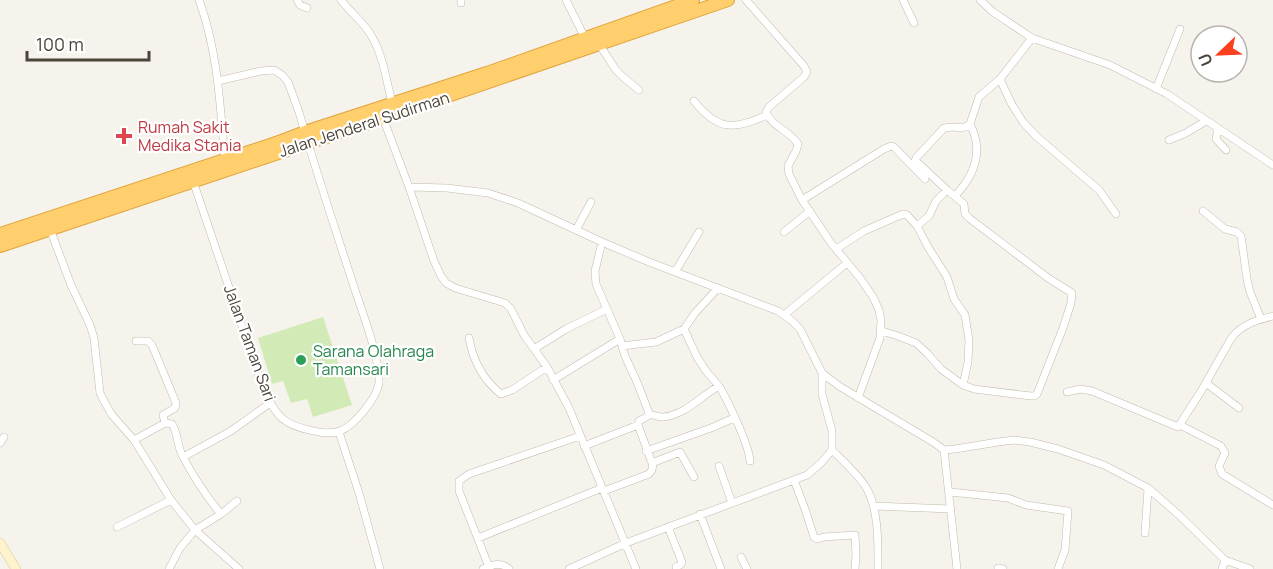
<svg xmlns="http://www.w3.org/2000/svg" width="1273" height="569" viewBox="0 0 1273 569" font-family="Manrope,sans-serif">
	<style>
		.green { fill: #d2eab5 }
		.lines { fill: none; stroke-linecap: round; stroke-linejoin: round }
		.street-casing { stroke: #c2bbae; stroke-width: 8 }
		.secondary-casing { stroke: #d6c79b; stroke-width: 10 }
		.highway-casing { stroke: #e0a43c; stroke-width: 14 }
		.street { stroke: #fff; stroke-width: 7 }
		.secondary { stroke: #fff3cd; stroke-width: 9 }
		.highway { stroke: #ffcf6e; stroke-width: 12 }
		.health-dot { fill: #e0444e; stroke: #fff; stroke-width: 2 }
		.leisure-dot { fill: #2e9e5b; stroke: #fff; stroke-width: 2 }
		.labels { text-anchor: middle; stroke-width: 4.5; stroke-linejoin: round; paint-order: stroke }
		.street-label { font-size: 16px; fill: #4b4439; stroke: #fff }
		.health-label { font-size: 16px; fill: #be3a42; stroke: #fff; text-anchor: start }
		.leisure-label { font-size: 16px; fill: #27864d; stroke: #fff; text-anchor: start }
	</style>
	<rect width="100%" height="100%" fill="#f6f3ec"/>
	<!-- green -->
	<path class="green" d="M323,317l29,88 -39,12 -6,-18 -16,4 -8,-22 -11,3 -14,-46z"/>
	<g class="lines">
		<defs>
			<path id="street" d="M199,0c19,51 21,106 26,160
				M297,0l3,5 7,3
				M341,0c8,11 20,20 28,32 14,21 17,47 23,71
				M566,0l19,38
				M746,0l58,66 3,6 -3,5 -35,30 -3,5c5,14 24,19 32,32l-2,7 -8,15 1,8 13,26 29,43 29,35 13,19 6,13 2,10 -1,18 -22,60
				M903,0l11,23
				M980,0l13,12 39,26 78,27 57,29 106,71
				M461,3v-3
				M599,44l17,26 7,7 16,13
				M1000,79l11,24 12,19 13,14 63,54 17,24
				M1156,89l24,-60
				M694,101c23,29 39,30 73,14
				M383,118l26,69 38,1 41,5 30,10 84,39 47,20 129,49 13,9 9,9 22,44 17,13 94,56 11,8 13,119
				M1218,129l-2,10 10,11
				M1169,140l17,-7 20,-12
				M193,181l72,213c13,22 17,30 44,36 9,2 22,5 31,1 14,-5 37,-33 39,-48 1,-25 -16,-69 -24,-93 -19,-59 -39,-118 -56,-178l-11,-30 -6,-7 -8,-5 -13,1 -43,10
				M409,187l25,74 7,15 5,7 9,5 50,15 6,6 13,26 23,32 22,41 67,161
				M955,196c20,-21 29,-45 15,-72
				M802,200l82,-51 7,-3 3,1 31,32
				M1203,211l22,18 12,3 4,4 6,43 3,13 11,27
				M917,226l11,21 19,30 7,22 11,16 4,25 -1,22 -5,23
				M50,229l21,56 19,40 4,13 6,55 5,10 7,12 22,25 37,60 24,30 44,39
				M576,230l15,-28
				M784,232l26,-21
				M602,242l-7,29 1,13 24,55 5,17 12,26 12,31 -1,3 -9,5 -1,4 14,38 28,-11 14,25
				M836,249l28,-18 39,-17 4,1 10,11 12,-10 7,-15 11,-11 -29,-27 -3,-2 1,-3 28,-30c10,-3 18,3 26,-4l9,-27 21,-18 32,-41
				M675,272l24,-40
				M784,315l63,-52
				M684,329l13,28 9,14 13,15
				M882,331l16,5 18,7 12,11 13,15 22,16 11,4 57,7h3l3,-2 26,-66 8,-25 1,-10 -24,-15 -79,-60 -4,-4 -1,-10 -17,-14
				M469,338c4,23 13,41 32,56l11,-4 35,-23
				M136,341h12l4,4 24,58 -1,5 -12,7 2,8
				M622,346l34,-4 28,-13 11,-16 23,-25
				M534,349l32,-20 41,-20
				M553,380l67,-41
				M1206,383l33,25
				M1067,392l13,-3 12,2 86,36 22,-34 32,-56c11,-13 25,-17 41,-21
				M649,414c4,1 10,3 14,3 22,-2 38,-21 56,-31 9,15 30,59 31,75
				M1180,425l41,21 4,7 -6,13 3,8 51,31
				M339,432l20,61 21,76
				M134,440l31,-17 7,1c6,9 5,21 10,31 11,21 24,41 39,59l-26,16 -15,18 -11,21
				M0,443l4,-6
				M584,446l54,-21
				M832,450c11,11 28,26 35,39 12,22 11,56 11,80
				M944,450l11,-1 43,-7 16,-2 16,2 28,7 46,16 44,23 31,27 46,45 25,9
				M646,451l65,-23 23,-10
				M183,457l48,-26 39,-28
				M719,466l13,37
				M794,480l11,29 9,28 3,2 7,-2 31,-2 1,20 -1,14
				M604,491l45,-17 3,-4 1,-7
				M950,492l58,6 18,7 42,6 -3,39 -7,19
				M874,506l77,3
				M221,514l16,-13
				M700,514l21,55
				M117,527l54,-27
				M668,527l14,35 -2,3 -4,2
				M1145,533l3,-45
				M478,538l124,-50
				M741,557l6,12
				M489,567l-30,-76v-10l10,-7 111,-38
				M998,568l5,1
				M483,569c9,-4 18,-8 26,0
				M569,569l57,-26 181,-68 14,-12 11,-13v-19l-10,-37v-21
				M1222,569l3,-9"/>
			<path id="secondary" d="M0,543l16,26"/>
			<path id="highway" d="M0,234l276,-91 29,-11 182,-59 206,-73
				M0,246l383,-128 345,-118"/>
		</defs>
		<!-- street casing -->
		<use href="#street" class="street-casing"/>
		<!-- secondary casing -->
		<use href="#secondary" class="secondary-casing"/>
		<!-- highway casing -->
		<use href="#highway" class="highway-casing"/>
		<!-- street -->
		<use href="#street" class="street"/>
		<!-- secondary -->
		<use href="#secondary" class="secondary"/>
		<!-- highway -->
		<use href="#highway" class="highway"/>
	</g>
	<!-- markers -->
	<path class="health-dot" d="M121 127h6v6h6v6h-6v6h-6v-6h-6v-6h6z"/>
	<circle class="leisure-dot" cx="301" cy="360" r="6"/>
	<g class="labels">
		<!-- street labels -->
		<g class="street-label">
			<text transform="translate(364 124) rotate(-18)" y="6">Jalan Jenderal Sudirman</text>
			<text transform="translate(250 343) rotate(70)" y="6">Jalan Taman Sari</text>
		</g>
		<!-- health labels -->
		<g class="health-label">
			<text x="138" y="133">Rumah Sakit<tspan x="138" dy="18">Medika Stania</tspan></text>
		</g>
		<!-- leisure labels -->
		<g class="leisure-label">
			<text x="313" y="357">Sarana Olahraga<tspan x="313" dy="18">Tamansari</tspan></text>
		</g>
	</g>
	<!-- north arrow -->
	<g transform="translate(1219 54) rotate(247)"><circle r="28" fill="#ffffff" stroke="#b7b4b0" stroke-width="1.5"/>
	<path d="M0-4.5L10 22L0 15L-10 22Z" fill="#fc3f1d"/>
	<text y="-9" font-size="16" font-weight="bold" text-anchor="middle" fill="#4b4439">U</text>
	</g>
	<!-- scale -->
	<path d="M27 51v9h122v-9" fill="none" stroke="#4b4439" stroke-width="3"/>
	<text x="36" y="51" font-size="18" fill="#4b4439" stroke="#ffffff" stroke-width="4.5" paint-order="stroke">100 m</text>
</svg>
